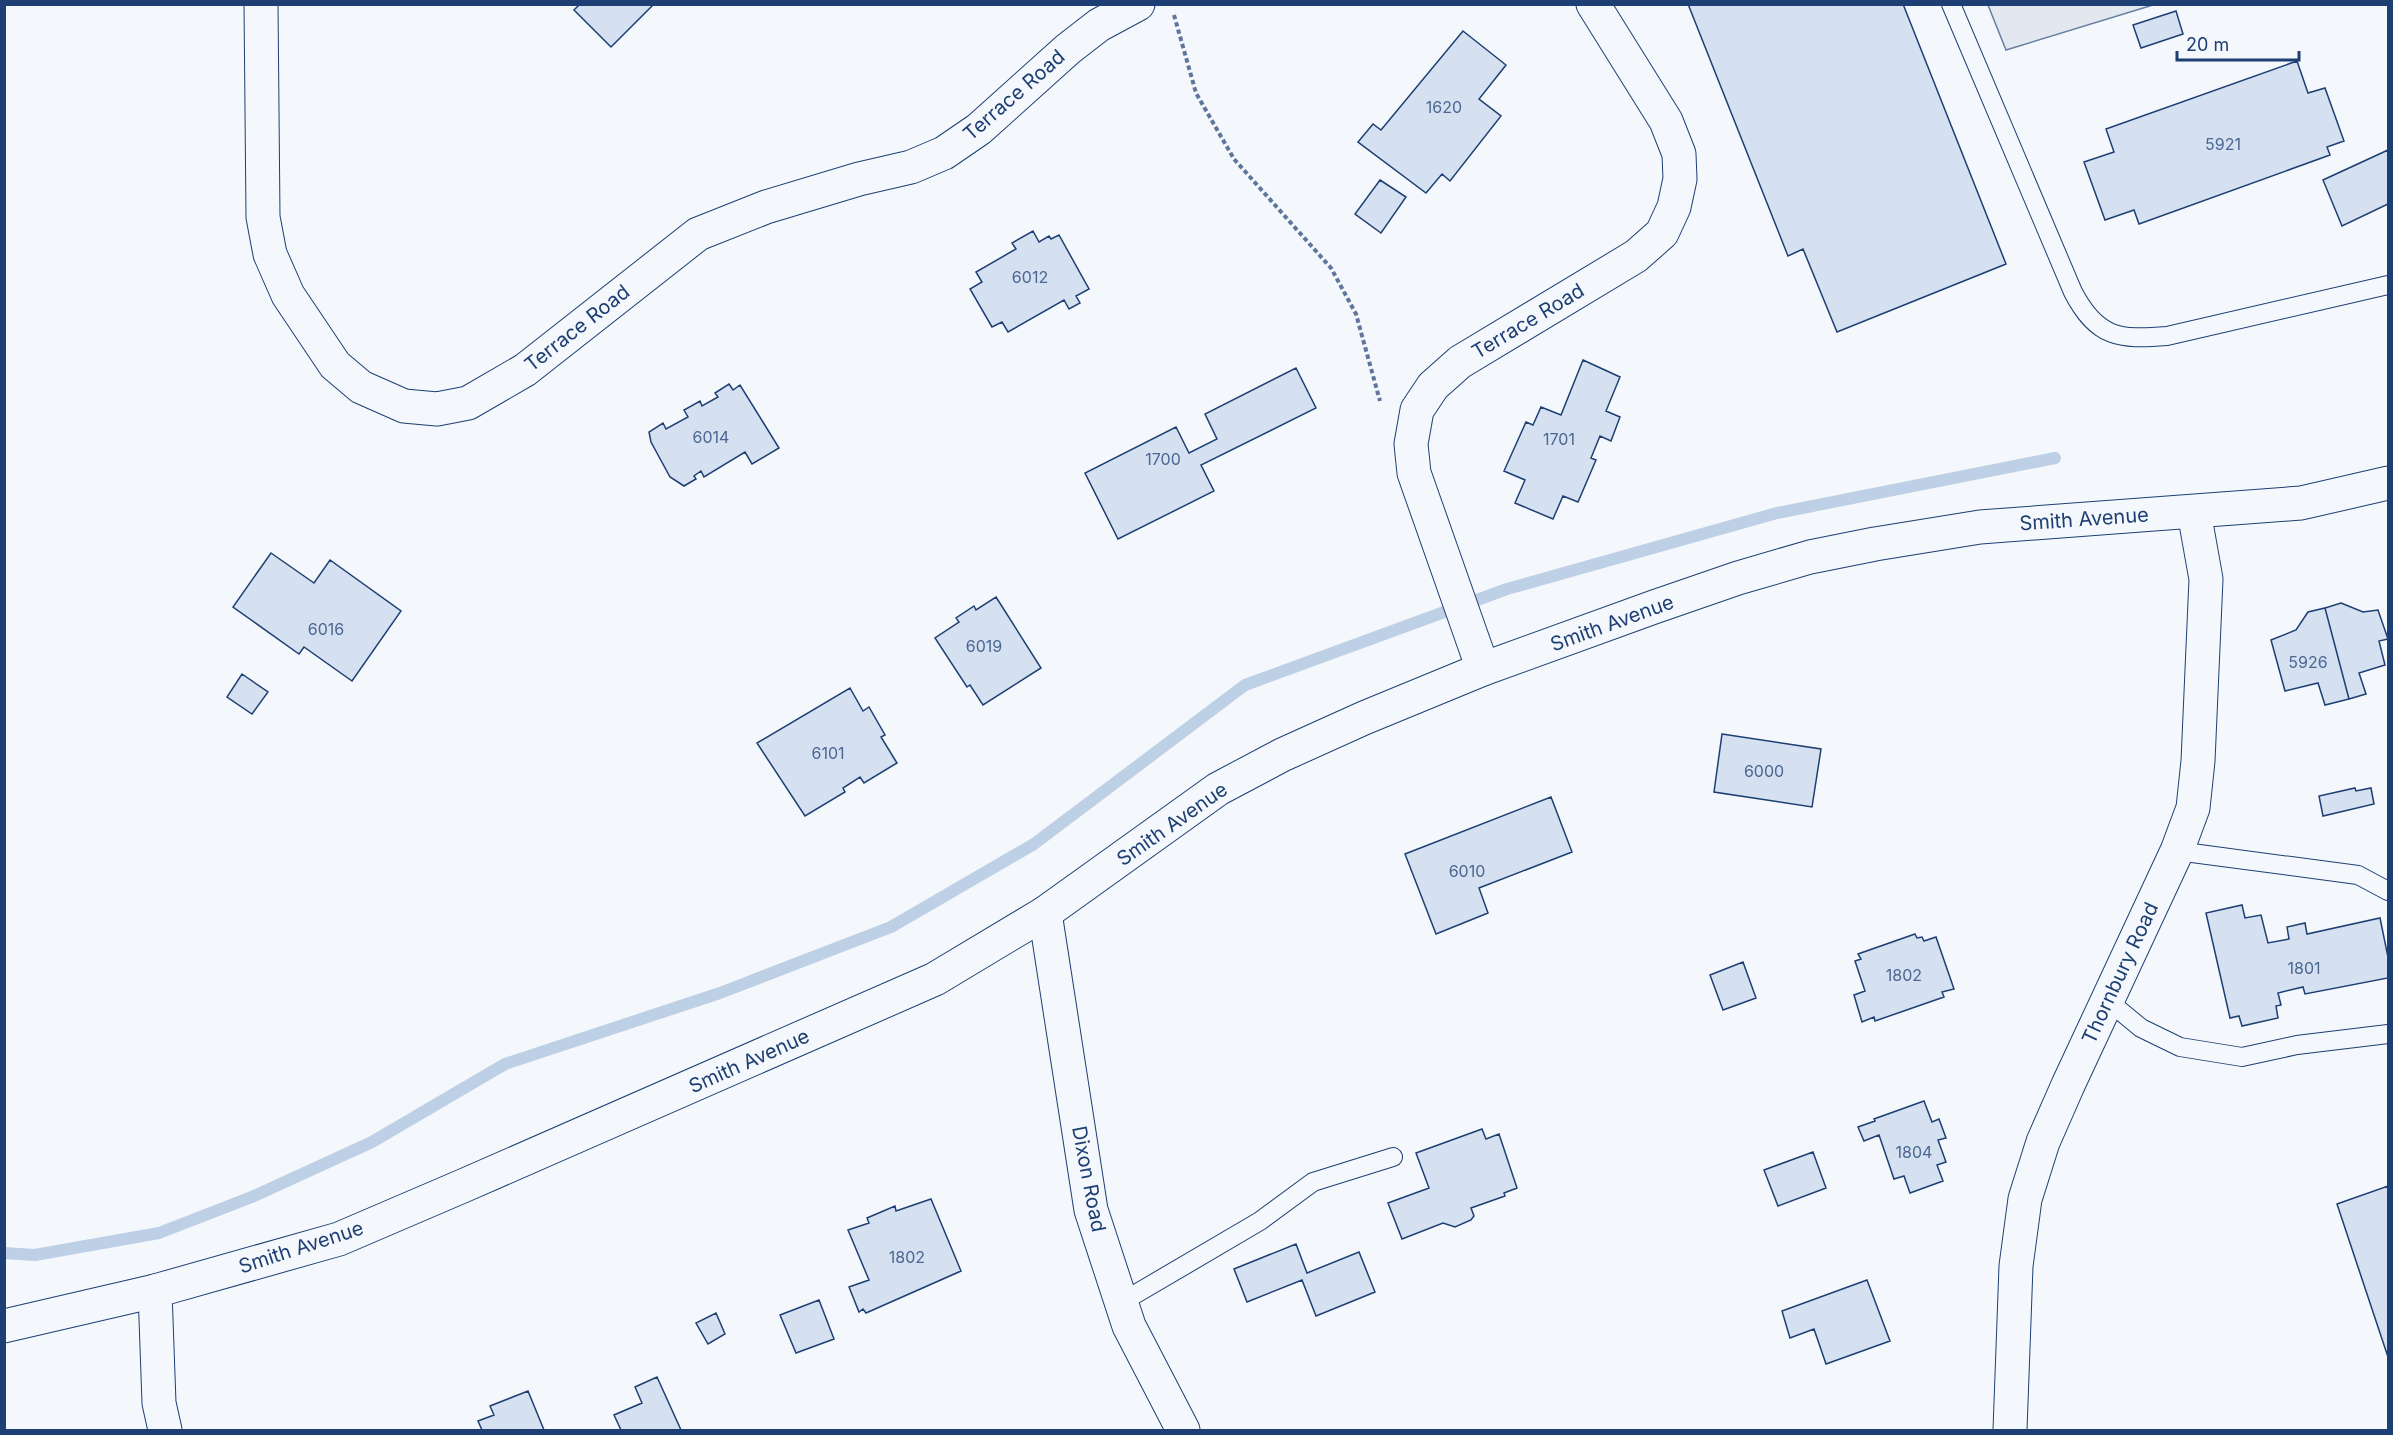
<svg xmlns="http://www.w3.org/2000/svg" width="2393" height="1435" viewBox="0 0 2393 1435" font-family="Inter,sans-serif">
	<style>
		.parking { fill: #e3e8f0; stroke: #687fa3; stroke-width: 1.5 }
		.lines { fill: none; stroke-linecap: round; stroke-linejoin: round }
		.stream { stroke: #bed0e5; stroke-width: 12 }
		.building { fill: #d5e0f0; stroke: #1d3f73; stroke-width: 1.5 }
		.service-casing { stroke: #1d3f73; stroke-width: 20 }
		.minor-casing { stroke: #1d3f73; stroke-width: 35 }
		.secondary-casing { stroke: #1d3f73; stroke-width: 35 }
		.path { stroke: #5e769c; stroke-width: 4; stroke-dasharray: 4.5 3; stroke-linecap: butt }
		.service { stroke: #f4f7fb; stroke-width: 18 }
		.minor { stroke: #f4f7fb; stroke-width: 33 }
		.secondary { stroke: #f4f7fb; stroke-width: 33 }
		.labels { text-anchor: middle; stroke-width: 4.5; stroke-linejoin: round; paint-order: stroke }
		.number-label { font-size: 16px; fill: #4b6792 }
		.street-label { font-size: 20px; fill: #1d3f73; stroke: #f4f7fb }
	</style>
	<rect width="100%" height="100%" fill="#f4f7fb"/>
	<!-- parking -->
	<path class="parking" d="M1988,5h165l-147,45z"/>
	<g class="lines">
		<!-- stream -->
		<path class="stream" d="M4,1253l31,2 124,-22 95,-37 118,-54 133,-78 215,-71 171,-66 143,-83 211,-159 262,-96 270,-76 278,-55"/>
	</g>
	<!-- building -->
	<path class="building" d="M580,4h74l-43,43 -37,-37z
		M1688,4h215l103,260 -169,68 -34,-83 -15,7z
		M2176,11l7,23 -42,14 -8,-23z
		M1463,31l43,34 -27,34 22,17 -51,65 -8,-7 -16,19 -68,-51 15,-18 8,6z
		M2297,61l11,32 17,-5 19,53 -17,6 3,8 -191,69 -5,-14 -29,10 -21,-58 30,-10 -8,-23z
		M2388,150v54l-46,22 -19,-46z
		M1380,180l26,17 -25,36 -26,-19z
		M1033,231l6,11 10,-6 2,3 8,-4 30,54 -13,7 4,7 -11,6 -5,-9 -56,32 -6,-10 -10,5 -22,-38 12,-7 -6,-10 40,-23 -4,-6z
		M1583,360l37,17 -14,34 14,6 -9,24 -11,-5 -9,22 5,2 -18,42 -15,-6 -10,23 -38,-16 10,-23 -21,-9 22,-49 7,3 8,-18 20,8z
		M1296,368l20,40 -115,57 13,26 -96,48 -33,-66 91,-46 13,26 28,-14 -12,-25z
		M729,384l4,6 7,-5 39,63 -27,16 -7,-12 -41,25 -3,-6 -7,5 2,3 -12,7 -14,-9 -19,-35 -2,-10 14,-9 3,6 22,-12 -4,-7 16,-9 2,5 16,-9 -3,-4z
		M271,553l43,30 16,-23 71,51 -49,70 -48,-34 -5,7 -66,-47z
		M996,597l45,71 -58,37 -13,-20 -3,2 -32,-49 24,-16 -3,-4 18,-12 2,4z
		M2341,603l22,9 15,-2 10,29 -9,2 6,24 -26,8 7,21 -17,5 -24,-91z
		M2325,608l24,91 -24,6 -7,-22 -33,8 -14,-51 25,-10 12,-18z
		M242,674l26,18 -16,22 -25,-17z
		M850,688l13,23 6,-4 16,28 -4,2 16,26 -33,20 -4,-6 -17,11 2,4 -40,24 -48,-73z
		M1722,734l99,15 -9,58 -98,-15z
		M2355,788l1,3 15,-3 3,16 -51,12 -4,-20z
		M1551,797l21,55 -93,36 9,25 -52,21 -31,-80z
		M2242,905l3,13 16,-3 7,28 21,-4 -2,-12 18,-4 2,11 73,-16 8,39v21l-83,16 -2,-7 -25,6 3,12 -5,1 2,12 -36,8 -3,-10 -9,2 -24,-105z
		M1915,934l2,4 5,-1 2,4 12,-4 18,52 -12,3 2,5 -69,24 -1,-4 -12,5 -8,-27 11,-4 -10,-30 6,-2 -3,-5z
		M1743,962l13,36 -33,12 -13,-35z
		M1924,1101l8,21 7,-3 7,19 -8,2 8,22 -9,3 6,16 -33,12 -6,-17 -10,3 -15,-44 -15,6 -6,-14 17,-6 -1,-2z
		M1482,1129l4,10 13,-5 18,54 -13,5 1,3 -34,12 3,8 -3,4 -16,7 -12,-4 -41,16 -14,-36 41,-15 -13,-35z
		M1813,1152l13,36 -48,18 -14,-36z
		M2388,1186v171l-51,-153z
		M931,1199l30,72 -95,42 -3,-4 -4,3 -10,-25 20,-7 -21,-50 21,-7 -2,-5 28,-12 1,5z
		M1296,1244l11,29 52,-21 16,40 -59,24 -14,-36 -55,22 -13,-33z
		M1867,1280l23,61 -64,23 -12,-35 -24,9 -8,-27z
		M819,1300l15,39 -38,14 -16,-38z
		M716,1313l9,21 -17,10 -12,-21z
		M657,1377l24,53h-60l-7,-15 28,-12 -7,-16z
		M528,1391l16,39h-62l-4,-9 16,-6 -4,-9z"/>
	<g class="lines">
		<defs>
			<path id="service" d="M1951,4l122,288c24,46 46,48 94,44l221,-51
				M2177,851l181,24 30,16
				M2107,1000l34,28 39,19 62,10 55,-12 91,-11
				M1122,1302l138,-81 53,-39 80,-25"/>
			<path id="minor" d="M261,4l2,213 7,37 18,41 47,70 26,22 43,19 33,3 31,-6 57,-33 173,-136 68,-27 93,-28 52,-12 33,-14 35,-24 89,-80 31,-24 39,-21
				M1483,669l-69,-196 -3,-29 6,-34 16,-24 27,-24 176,-106 26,-23 12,-26 6,-28 -1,-25 -13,-33 -73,-117
				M1045,913l46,297 38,116 54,104
				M155,1291l4,112 6,27
				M2010,1430l6,-164 9,-67 18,-57 25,-57 109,-234 16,-43 5,-47 8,-182 -12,-67"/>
			<path id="secondary" d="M4,1326l151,-35 184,-52 126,-54 470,-206 110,-66 173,-124 64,-34 82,-37 119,-49 171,-62 84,-29 72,-21 65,-13 105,-17 321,-24 87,-20"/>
		</defs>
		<!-- service casing -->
		<use href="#service" class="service-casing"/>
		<!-- minor casing -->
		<use href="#minor" class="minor-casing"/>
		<!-- secondary casing -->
		<use href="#secondary" class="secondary-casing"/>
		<!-- path -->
		<path class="path" d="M1174,15l22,78 38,66 97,109 25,46 24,87"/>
		<!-- service -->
		<use href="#service" class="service"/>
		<!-- minor -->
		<use href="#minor" class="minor"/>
		<!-- secondary -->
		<use href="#secondary" class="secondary"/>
	</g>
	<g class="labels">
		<!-- number labels -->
		<g class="number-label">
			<text x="1444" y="113">1620</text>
			<text x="2223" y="150">5921</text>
			<text x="1030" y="283">6012</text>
			<text x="711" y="443">6014</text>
			<text x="1559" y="445">1701</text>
			<text x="1163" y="465">1700</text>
			<text x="326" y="635">6016</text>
			<text x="984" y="652">6019</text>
			<text x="2308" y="668">5926</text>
			<text x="828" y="759">6101</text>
			<text x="1764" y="777">6000</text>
			<text x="1467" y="877">6010</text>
			<text x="2304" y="974">1801</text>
			<text x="1904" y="981">1802</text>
			<text x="1914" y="1158">1804</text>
			<text x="907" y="1263">1802</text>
		</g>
		<!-- street labels -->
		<g class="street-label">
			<text transform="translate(1014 95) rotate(-41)" y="7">Terrace Road</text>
			<text transform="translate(1528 321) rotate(-31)" y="7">Terrace Road</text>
			<text transform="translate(577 328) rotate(-38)" y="7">Terrace Road</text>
			<text transform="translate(2084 519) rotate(-4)" y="7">Smith Avenue</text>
			<text transform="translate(1612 623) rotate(-20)" y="7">Smith Avenue</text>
			<text transform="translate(1172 824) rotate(-35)" y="7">Smith Avenue</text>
			<text transform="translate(2120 973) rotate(-65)" y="7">Thornbury Road</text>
			<text transform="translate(749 1061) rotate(-24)" y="7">Smith Avenue</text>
			<text transform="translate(1089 1179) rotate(79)" y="7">Dixon Road</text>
			<text transform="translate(301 1247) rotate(-18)" y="7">Smith Avenue</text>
		</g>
	</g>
	<!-- border -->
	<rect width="2393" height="1435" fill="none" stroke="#1d3f73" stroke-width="12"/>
	<!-- scale -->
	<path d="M2177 51v9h122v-9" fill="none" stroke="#1d3f73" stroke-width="3"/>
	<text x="2186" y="51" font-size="18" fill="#1d3f73" stroke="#f4f7fb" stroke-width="4.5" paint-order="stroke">20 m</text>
</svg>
